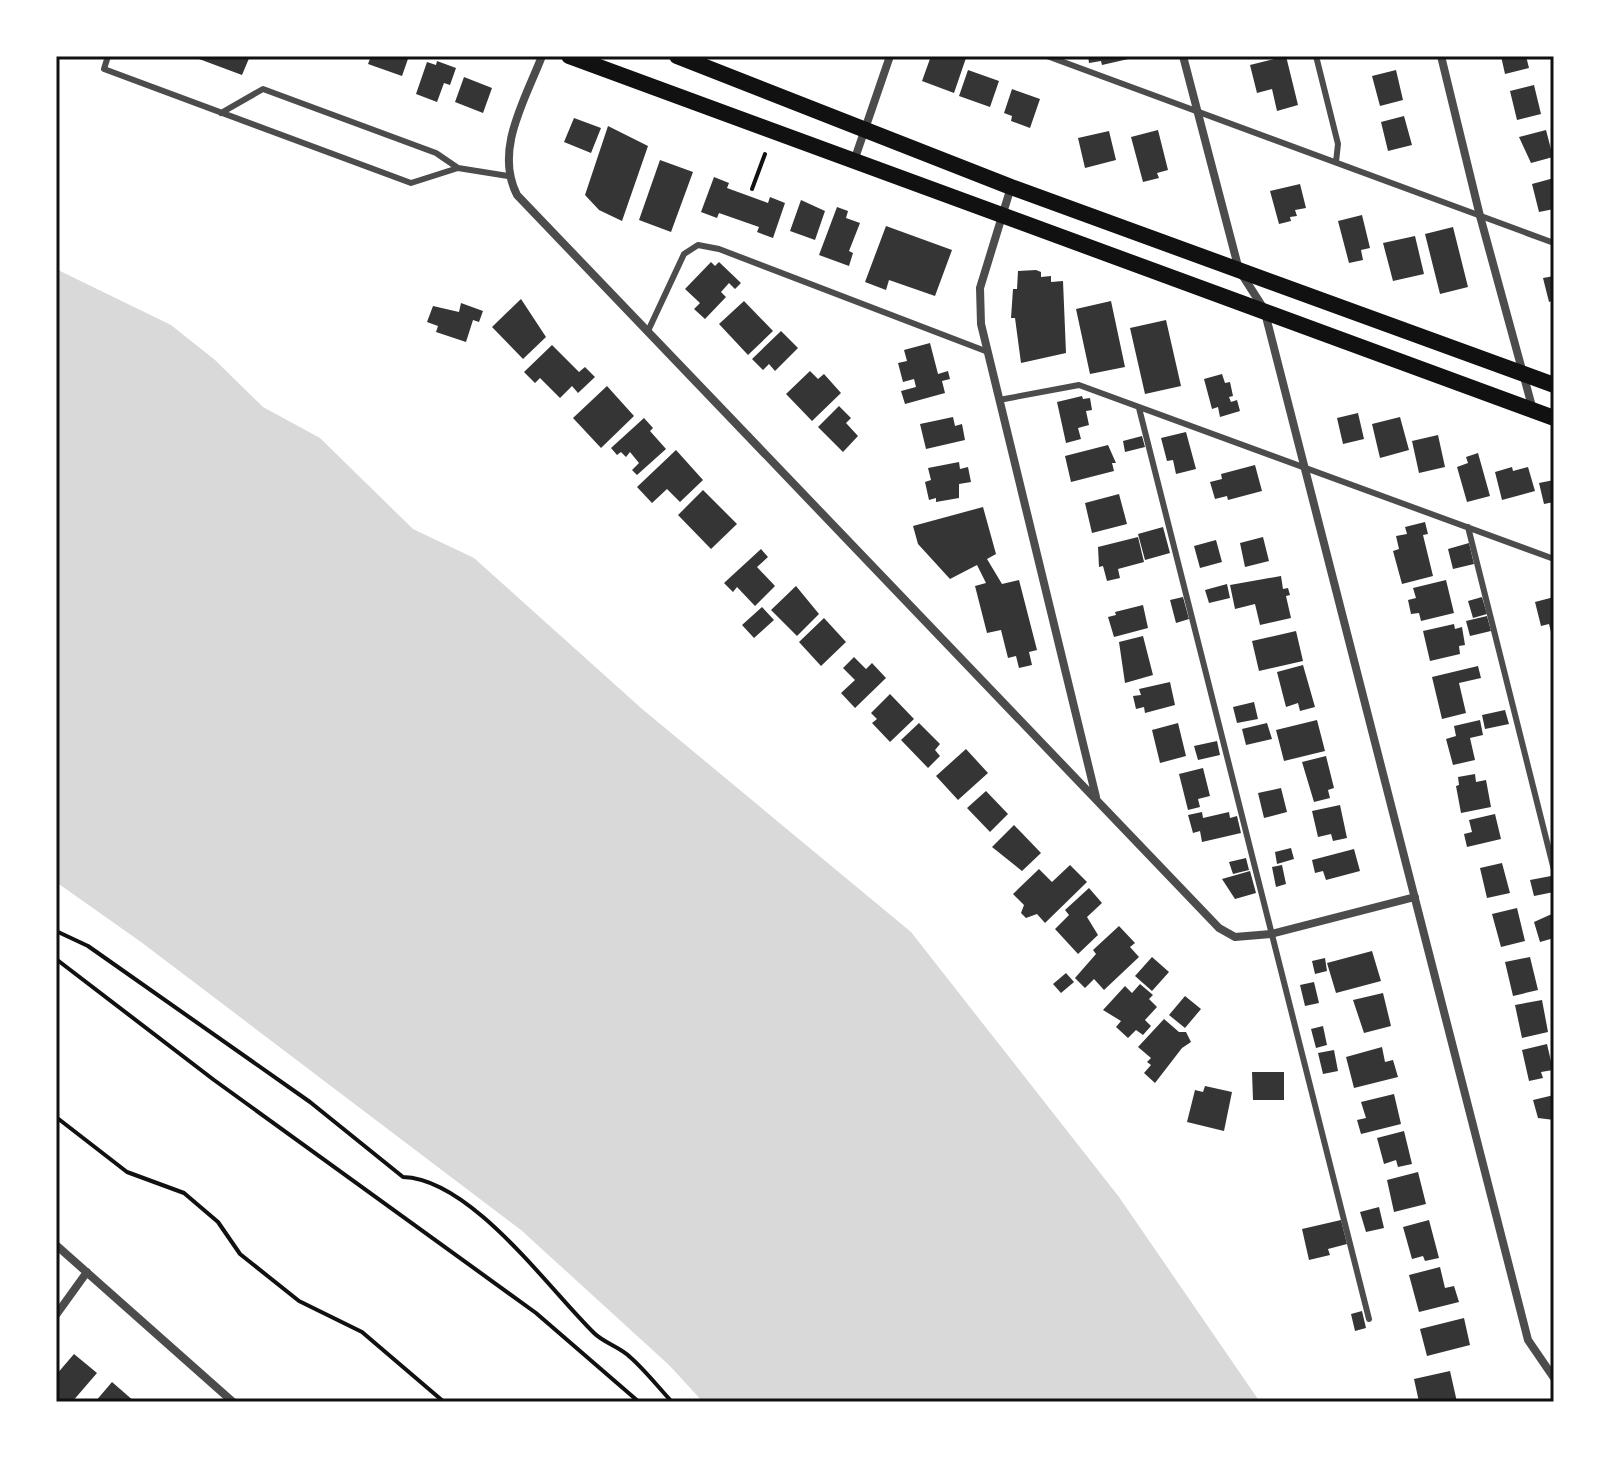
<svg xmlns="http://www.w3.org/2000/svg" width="1610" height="1458" viewBox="0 0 1610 1458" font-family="Georgia,serif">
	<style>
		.water { fill: #d9d9d9 }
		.building { fill: #353535 }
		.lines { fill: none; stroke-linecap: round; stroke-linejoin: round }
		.path { stroke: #111; stroke-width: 4 }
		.service { stroke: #4c4c4c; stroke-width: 6 }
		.minor { stroke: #4c4c4c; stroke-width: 8 }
		.secondary { stroke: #111; stroke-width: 16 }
		.neatline { fill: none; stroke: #111; stroke-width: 3 }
	</style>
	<rect width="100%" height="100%" fill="#fff"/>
	<!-- water -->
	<path class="water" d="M56,269l115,56 44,35 48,47 57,31 93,91 61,29 167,150 270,224 208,265 141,205h-557l-34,-37 -148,-135 -380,-288 -85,-60z"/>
	<!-- building -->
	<path class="building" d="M191,56h59l-8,19z
		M371,56h38l-7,20 -34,-12z
		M931,56l35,2 -12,35 -32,-12z
		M1088,56h49v1l-35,8 -1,-4 -12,2z
		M1286,56l12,49 -21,6 -5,-22 -15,4 -7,-28z
		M1501,56h25l3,12 -24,6z
		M437,61l19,7 -6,17 -6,-2 -7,19 -21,-8 11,-32 9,3z
		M968,70l31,11 -9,26 -31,-11z
		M1396,70l7,30 -23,6 -8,-30z
		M464,77l28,11 -9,25 -28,-11z
		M1534,85l7,29 -24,6 -7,-29z
		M1012,89l28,10 -10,29 -19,-7 1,-5 -8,-3z
		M1404,116l8,29 -24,6 -7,-29z
		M574,118l27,10 -10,25 -27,-11z
		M608,126l40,20 -26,75 -23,-11 -14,-15z
		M1158,130l10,40 -11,3 2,5 -16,4 -12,-45z
		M1546,130l7,27 -22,6 -12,-26z
		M1109,131l7,29 -31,8 -7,-30z
		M660,160l33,12 -22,60 -32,-12z
		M714,177l15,6 -2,5 41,15 2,-6 15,6 -12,35 -16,-6 2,-5 -40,-14 -2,5 -16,-6z
		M1554,178v31l-15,3 -7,-28z
		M1300,184l6,24 -11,2 2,6 -7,1 1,4 -12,3 -9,-33z
		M801,200l24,11 -10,29 -25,-9z
		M837,207l11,4 -2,7 14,5 -11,28 4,2 -4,13 -30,-11z
		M1362,215l8,33 -9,2 2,10 -14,3 -11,-42z
		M886,226l66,24 -17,46 -46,-16 -3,10 -21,-8z
		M1453,227l15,60 -28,7 -15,-60z
		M1415,236l9,38 -31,7 -10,-38z
		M711,262l4,4 4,-4 22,21 -6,6 -6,-6 -8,9 5,5 -21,22 -11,-10 6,-6 -15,-14z
		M1036,270l5,2v5l10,-1v6l12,-1 3,72 -45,10 -6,-45h-4l2,-29h4l1,-18z
		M1554,276v24l-5,2 -6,-24z
		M521,299l25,38 -23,22 -31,-32z
		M744,301l29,30 -25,24 -29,-31z
		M1111,301l14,66 -35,7 -14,-65z
		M461,303l22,8 -4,11 -6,-2 -7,22 -30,-10 2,-6 -11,-4 6,-16 26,6z
		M1166,320l15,66 -36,8 -15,-66z
		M781,331l17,17 -23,23 -6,-7 -6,6 -11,-11z
		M930,343l8,31 10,-3 2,8 -8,2 3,12 -40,11 -4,-13 15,-4 -2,-8 -11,3 -5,-19 9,-2 -3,-11z
		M552,345l27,27 6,-5 10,10 -17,16 -6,-7 -12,12 -20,-20 -5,5 -11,-11z
		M810,371l8,8 6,-5 17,19 -29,28 -26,-27z
		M1222,374l3,9 5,-1 3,14 -4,1 2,5 6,-2 3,11 -20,6 -2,-10 -6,2 -8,-30z
		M607,386l27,30 -33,32 -28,-30z
		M1082,396l1,3 7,-1 2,12 -6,1 3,14 -11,3 3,11 -15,4 -9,-41z
		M839,406l12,12 -5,5 12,13 -15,16 -25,-25z
		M1358,413l6,26 -21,5 -6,-26z
		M953,417l2,9 7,-2 3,16 -39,9 -6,-25z
		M1400,417l9,33 -29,8 -8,-34z
		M644,418l9,10 -3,3 16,18 -29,26 -5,-5 7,-7 -9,-11 -4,5 -5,-5 -4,3 -6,-7z
		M1186,432l10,37 -20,5 -3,-14 -6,1 -6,-23z
		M1438,435l7,32 -26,6 -7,-32z
		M1142,436l3,11 -20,5 -2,-11z
		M1108,445l8,18h-4l2,8 -43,11 -6,-26z
		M676,450l27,30 -23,22 -13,-13 -15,14 -15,-16z
		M1478,453l12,43 -23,6 -10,-35 11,-4 -2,-6z
		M959,462l1,7 8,-2 3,15 -12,2v14l-23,4v-4l-7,2 -4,-18 6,-2 -3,-12z
		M1255,465l7,26 -34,9 -1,-4 -12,3 -5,-17 12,-3 -1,-5z
		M1512,467l1,4 15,-4 7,24 -33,9 -7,-28z
		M1554,480v22l-10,2 -5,-21z
		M703,490l34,34 -26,25 -33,-34z
		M1119,494l8,30 -35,9 -7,-30z
		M983,507l13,47 -9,5 15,25 17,-4 18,70 -8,2 3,13 -13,3 -3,-12 -8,2 -7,-28 -14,3 -12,-47 11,-3 -9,-18 -27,14 -32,-35 -5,-18z
		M1425,522l3,12 -5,1 10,41 -31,8 -9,-33 6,-2 -3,-13 11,-2 -2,-7z
		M1163,527l7,26 -25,7 -7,-26z
		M1138,537l6,25 -26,7 2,9 -13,3 -4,-15 -4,1 -1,-20z
		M1263,537l6,24 -24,6 -5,-24z
		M1216,540l6,22 -22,6 -6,-22z
		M1469,543l5,21 -21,5 -5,-20z
		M761,549l7,8 -11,10 18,19 -20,20 -18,-19 -4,5 -9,-9z
		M1281,576l2,13 5,-1 2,7 -4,1 5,22 -31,7 -5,-21 -20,5 -5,-24z
		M1446,580l8,33 -33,8 -2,-8 -8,1 -3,-14 8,-2 -3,-10z
		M1227,584l3,14 -21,5 -4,-13z
		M796,586l23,28 -22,22 -26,-26z
		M1183,597l6,22 -13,4 -6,-23z
		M1482,597l5,17 -14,4 -5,-17z
		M1554,597v34l-3,1 -2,-8 -8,2 -6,-24z
		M1143,605l5,23 -34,9 -6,-20 8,-2 -1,-3z
		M762,607l12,13 -20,18 -12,-13z
		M1487,616l4,15 -21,5 -4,-15z
		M824,618l22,24 -25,24 -22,-24z
		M1454,624l1,5 7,-2 3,18 -6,1 1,8 -30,7 -7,-30z
		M1296,631l7,30 -44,10 -7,-30z
		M1143,636l10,39 -28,8 -6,-41z
		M854,657l12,12 6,-6 14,15 -31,30 -14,-15 14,-13 -12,-12z
		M1303,665l12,42 -15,4 -2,-8 -12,4 -9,-35z
		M1478,666l3,12 -22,5 7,30 -24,6 -10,-42z
		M1170,682l5,23 -30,8 -1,-6 -8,2 -3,-13 8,-1 -2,-6z
		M890,694l24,25 -24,23 -18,-19 5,-4 -6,-6z
		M1254,702l4,17 -21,4 -4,-16z
		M1505,710l4,14 -24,5 -3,-14z
		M1317,720l8,31 -41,10 -8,-31z
		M1480,720l3,15 -13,3 5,22 -22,5 -7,-26 10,-3 -2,-10z
		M919,723l21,21 -5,6 5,6 -12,12 -27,-28z
		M1178,723l8,33 -26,7 -8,-33z
		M1267,723l5,16 -26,6 -4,-16z
		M1217,741l3,14 -22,5 -4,-14z
		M966,749l22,24 -30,27 -22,-24z
		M1326,756l8,32 -6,2 2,8 -16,4 -12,-40z
		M1203,768l7,28 -12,3 2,8 -12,3 -9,-36z
		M1475,774l1,8 10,-2 5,27 -30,6 -5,-27 3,-1 -1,-8z
		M1281,788l6,24 -23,6 -6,-25z
		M986,791l22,23 -18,18 -23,-24z
		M1340,805l7,33 -14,3 -2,-7 -13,3 -6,-26z
		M1202,812l1,6 26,-6 1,6 7,-2 4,17 -39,9 -2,-11 -7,2 -5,-18z
		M1495,814l6,25 -34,8 -3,-13 8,-2 -3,-12z
		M1014,825l27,28 -19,18 -30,-24z
		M1291,848l3,11 -17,5 -2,-12z
		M1354,849l6,22 -34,9 -3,-9 -8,2 -3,-13z
		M1246,858l3,12 -16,4 -4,-12z
		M1502,863l8,30 -23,5 -7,-30z
		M1070,865l17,17 -42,41 -8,-9 -11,4 -5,-5 3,-8 -11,-11 26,-25 13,13z
		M1282,865l4,19 -10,3 -4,-20z
		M1250,871l6,22 -21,6 -13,-20z
		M1551,876l3,16 -20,4 -4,-16z
		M1089,888l13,15 -15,14 11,18 -20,19 -23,-25 14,-14 -4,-5z
		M1517,908l8,33 -24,6 -9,-33z
		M1554,913v25l-14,4 -6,-20z
		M1119,926l16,17 -5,4 9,10 -35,33 -10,-11 -9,9 -10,-10 21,-24 -3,-4z
		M1372,951l9,30 -45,12 -9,-30z
		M1152,957l17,15 -17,19 -17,-15z
		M1530,957l8,33 -25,6 -8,-34z
		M1325,958l2,13 -12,3 -3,-13z
		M1066,973l8,9 -13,11 -8,-9z
		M1314,982l5,21 -14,3 -5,-21z
		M1140,984l13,11 -4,4 8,8 -12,13 6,6 -8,9 -7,-5 -8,8 -12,-11 5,-6 -18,-11 22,-24 7,7z
		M1383,993l8,33 -27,7 -11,-33z
		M1185,996l16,13 -16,19 -16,-13z
		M1542,1000l6,32 -26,6 -7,-33z
		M1164,1019l15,13h7l5,10 -9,6 -27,35 -11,-10 7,-8 -4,-3 4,-4 -13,-11z
		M1323,1026l4,19 -11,3 -5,-19z
		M1547,1044l6,26 -12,2 2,6 -14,3 -7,-31z
		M1382,1047l3,15 8,-2 5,17 -44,11 -8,-31z
		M1334,1050l4,21 -15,3 -5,-21z
		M1252,1072h32v28h-31z
		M1205,1086l27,6 -8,39 -37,-9 8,-32 8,2z
		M1394,1094l7,30 -40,10 -4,-14 9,-2 -5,-16z
		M1554,1095v25l-16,-2 -5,-18z
		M1404,1131l8,33 -14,3 -2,-7 -12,4 -7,-26z
		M1418,1172l8,32 -32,8 -7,-32z
		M1379,1207l5,21 -18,4 -6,-20z
		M1341,1220l6,24 -19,5 2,6 -21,5 -7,-31z
		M1429,1220l10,38 -14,3 -2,-5 -11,3 -9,-32z
		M1440,1267l5,21 9,-2 5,16 -40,10 -10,-37z
		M1362,1311l4,17 -11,3 -4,-17z
		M1464,1318l6,27 -43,11 -7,-27z
		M74,1354l23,19 -25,29h-16v-27z
		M1450,1371l7,31h-38l-5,-23z
		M112,1382l23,20h-40z"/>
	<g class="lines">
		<!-- path -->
		<path class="path" d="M752,189l13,-35
			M56,931l32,15 222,156 93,75c68,2 145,111 191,156 10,10 26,14 36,24 15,13 28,30 42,45
			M56,959l158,121 322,233 103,89
			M56,1117l71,55 57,21 34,29 22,32 59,47 63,31 82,70"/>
		<!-- service -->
		<path class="service" d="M108,56l-4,13 307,114 47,-15
			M1047,56l507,187
			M1316,56l22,88 -2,18
			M221,113l42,-24 173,64 22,15 50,8
			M648,331l36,-77 14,-9 21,4 269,103
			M999,400l80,-15 475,174
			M1139,408l230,911
			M1468,527l86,343"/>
		<!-- minor -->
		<path class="minor" d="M542,56c-17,44 -48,94 -25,139l702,733 16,9 36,-3 144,-37
			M1183,56l56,214 25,39 264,1031 26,38
			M1441,56l39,160 53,194
			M854,161l36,-105
			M1011,187l-31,101 1,36 115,473
			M56,1245l177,157
			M56,1315l31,-43"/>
		<!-- secondary -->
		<path class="secondary" d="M569,56l985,362
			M677,56l334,131 543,198"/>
	</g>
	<!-- border -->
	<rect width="1610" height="1458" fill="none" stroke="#ffffff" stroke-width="116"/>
	<rect x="58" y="58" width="1494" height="1342" class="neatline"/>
</svg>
